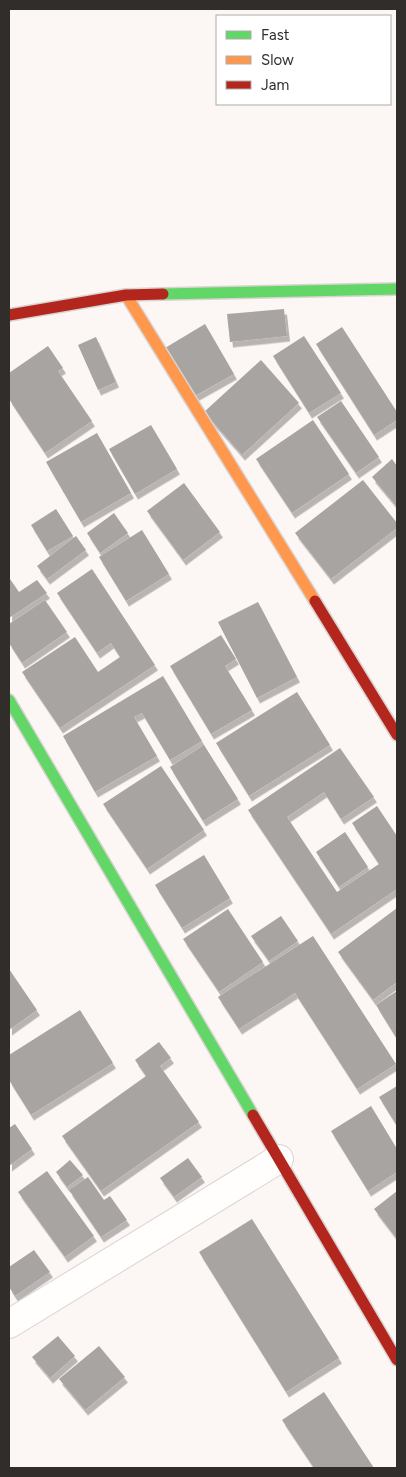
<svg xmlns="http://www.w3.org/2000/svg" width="406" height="1477" viewBox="0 0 406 1477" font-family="Figtree,sans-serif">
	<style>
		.building { fill: #a8a4a2; filter: url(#shadow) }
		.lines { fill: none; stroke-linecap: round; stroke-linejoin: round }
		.street-casing { stroke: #d9d4d2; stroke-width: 30 }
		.fast-casing { stroke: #d9d4d2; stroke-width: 14 }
		.slow-casing { stroke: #d9d4d2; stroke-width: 14 }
		.jam-casing { stroke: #d9d4d2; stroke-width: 14 }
		.street { stroke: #fffefd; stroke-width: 28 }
		.fast { stroke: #63d668; stroke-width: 11 }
		.slow { stroke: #ff974d; stroke-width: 11 }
		.jam { stroke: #b3261e; stroke-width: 11 }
	</style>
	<defs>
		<filter id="shadow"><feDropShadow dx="3" dy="5.5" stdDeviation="0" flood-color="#0004"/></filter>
	</defs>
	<rect width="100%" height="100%" fill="#fcf6f4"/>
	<!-- building -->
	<path class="building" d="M284,309l3,27 -57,6 -3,-28z
		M205,324l29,50 -41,23 -28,-49z
		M342,327l55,85v8l-23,15 -58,-91z
		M304,336l37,57 -32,20 -36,-57z
		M96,337l20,45 -18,8 -20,-45z
		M48,346l15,22 -5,3 34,50 -47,32 -36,-54v-26z
		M261,360l38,43 -57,52 -38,-43z
		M341,401l38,56 -23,16 -39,-56z
		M313,420l36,54 -57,39 -36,-54z
		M151,425l26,44 -42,25 -26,-45z
		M97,433l34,60 -50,29 -35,-60z
		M392,459l5,7v41l-25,-30z
		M363,480l34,43v5l-66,51 -36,-46z
		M184,483l36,49 -37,28 -36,-49z
		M56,509l17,27 -26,15 -16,-26z
		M114,513l14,20 -28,20 -13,-20z
		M142,530l27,44 -43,27 -27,-44z
		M76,536l10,14 -39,29 -10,-13z
		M92,569l63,96 -95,63 -38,-56 53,-35 23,35 22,-15 -9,-14 -14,10 -40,-60z
		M10,579l9,13 18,-12 10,13 -38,25z
		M45,600l22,32 -45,31 -13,-20v-19z
		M258,602l39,75 -40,21 -39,-76z
		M221,635l15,24 -11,7 27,44 -41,24 -41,-68z
		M163,676l39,65 -32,19 -28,-47 -8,4 23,39 -62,36 -32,-56z
		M297,692l33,53 -81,51 -33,-53z
		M204,745l34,54 -35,22 -33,-54z
		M340,748l34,49 -33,22 -17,-27 -37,25 50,75 42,-28 -27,-41 25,-17 20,30v53l-66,45 -83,-124z
		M161,766l43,64 -57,39 -44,-65z
		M345,832l23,35 -29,20 -23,-35z
		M204,855l26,43 -48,30 -27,-43z
		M397,908v74l-24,18 -35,-48z
		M228,909l35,53 -44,30 -36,-53z
		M281,916l17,25 -29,20 -18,-25z
		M313,936l83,128 -39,25 -62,-96 -56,36 -21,-32z
		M9,969l28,41 -28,20z
		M397,991v48l-21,-34z
		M80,1010l33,53 -82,52 -22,-35v-25z
		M159,1042l12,16 -11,8 39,56 -98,69 -39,-55 84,-60 -11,-16z
		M397,1086v40l-18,-29z
		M371,1106l26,43v23l-29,19 -37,-60z
		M15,1124l17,25 -23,17v-38z
		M188,1158l14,19 -28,20 -14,-19z
		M70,1160l13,15 -16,12 -11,-15z
		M47,1171l47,65 -29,21 -47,-65z
		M88,1177l16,23 6,-4 17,24 -26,17 -32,-47z
		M397,1191v48l-23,-30z
		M252,1219l87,139 -53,34 -87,-140z
		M34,1250l16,22 -35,24 -6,-9v-20z
		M58,1336l17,20 -25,22 -18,-21z
		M99,1346l26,31 -40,33 -26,-31z
		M324,1392l50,76h-60l-32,-48z"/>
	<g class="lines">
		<defs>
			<path id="street" d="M9,1324l270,-165"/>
			<path id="fast" d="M163,294l234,-5
				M9,700l244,415"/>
			<path id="slow" d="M126,295l189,306"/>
			<path id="jam" d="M9,315l117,-20 37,-1
				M315,601l82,134
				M253,1115l144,245"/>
		</defs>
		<!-- street casing -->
		<use href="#street" class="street-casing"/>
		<!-- fast casing -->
		<use href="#fast" class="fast-casing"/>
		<!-- slow casing -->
		<use href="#slow" class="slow-casing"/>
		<!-- jam casing -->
		<use href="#jam" class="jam-casing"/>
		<!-- street -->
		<use href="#street" class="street"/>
		<!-- fast -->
		<use href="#fast" class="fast"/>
		<!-- slow -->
		<use href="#slow" class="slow"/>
		<!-- jam -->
		<use href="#jam" class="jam"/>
	</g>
	<!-- border -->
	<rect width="406" height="1477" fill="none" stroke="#312d2b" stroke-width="20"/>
	<!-- legend -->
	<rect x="216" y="15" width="175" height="90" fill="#ffffff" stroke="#adabaa"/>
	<rect x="226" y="31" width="25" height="8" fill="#63d668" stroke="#adabaa"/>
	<text x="261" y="40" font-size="15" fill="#312d2b">Fast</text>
	<rect x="226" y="56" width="25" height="8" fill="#ff974d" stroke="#adabaa"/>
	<text x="261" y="65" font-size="15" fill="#312d2b">Slow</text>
	<rect x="226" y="81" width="25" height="8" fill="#b3261e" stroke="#adabaa"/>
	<text x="261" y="90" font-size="15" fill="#312d2b">Jam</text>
</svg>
